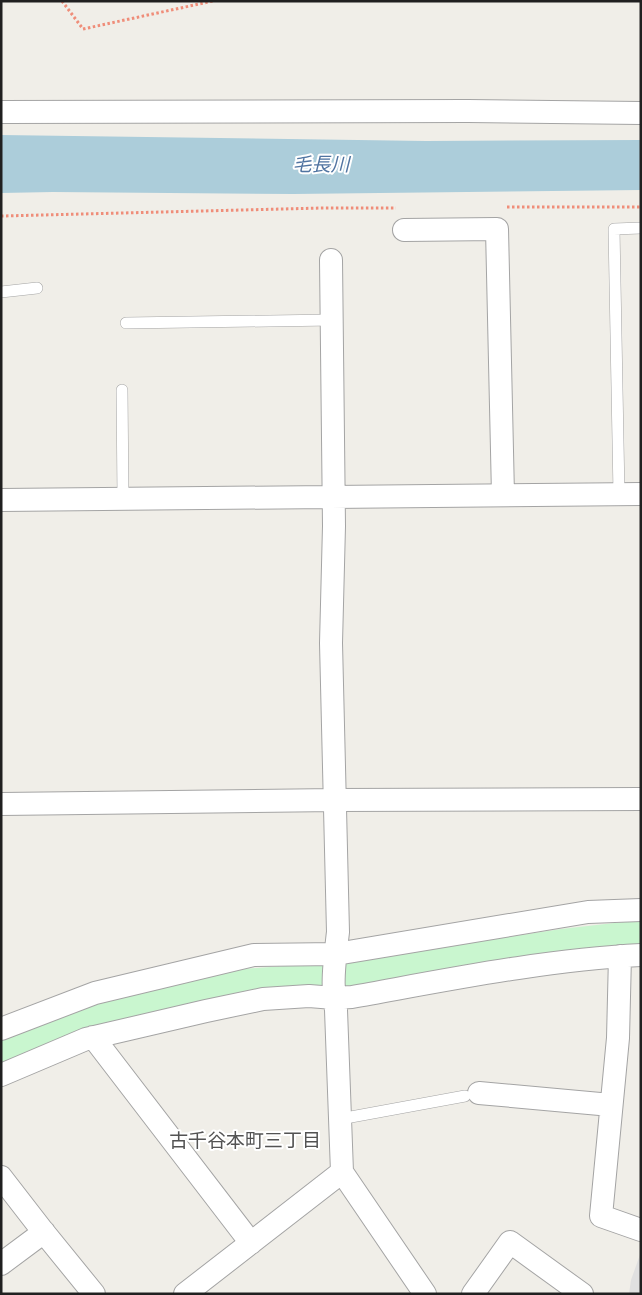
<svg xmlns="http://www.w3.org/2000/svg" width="642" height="1295" viewBox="0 0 642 1295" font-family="Karla,'Noto Sans JP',sans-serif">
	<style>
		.park { fill: #c9f6cf }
		.parking { fill: #e0e0e0 }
		.water { fill: #accdda }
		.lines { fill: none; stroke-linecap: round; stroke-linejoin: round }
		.lane-casing { stroke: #a4a4a4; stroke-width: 12 }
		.street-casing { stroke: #a4a4a4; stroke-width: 24 }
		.path { stroke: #ef8d79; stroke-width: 3; stroke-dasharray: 2.5 2.5; stroke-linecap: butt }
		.lane { stroke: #fff; stroke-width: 11 }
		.street { stroke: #fff; stroke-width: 22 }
		.labels { text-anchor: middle; stroke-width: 4; stroke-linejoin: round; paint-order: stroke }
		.water-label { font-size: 19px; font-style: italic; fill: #5074a1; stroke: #fff }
		.neighbourhood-label { font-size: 19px; fill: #535353; stroke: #fff }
	</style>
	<rect width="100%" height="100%" fill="#f0eee8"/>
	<!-- park -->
	<path class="park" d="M641,920v26l-288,41 -352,80v-27l49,-21 75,-24 117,-26 55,-4 83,-9 181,-27z"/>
	<!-- parking -->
	<path class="parking" d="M641,1252v42h-12l2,-14z"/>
	<!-- water -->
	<path class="water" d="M1,135l425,6 215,-1v50l-348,4 -240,-2 -52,1z"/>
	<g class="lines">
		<defs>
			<path id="lane" d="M1,292l36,-4
				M126,323l206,-3
				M122,390l1,108
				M619,494l-5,-265 27,-1
				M340,1119l125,-23"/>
			<path id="street" d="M1,112l467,-1 173,2
				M404,230l93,-1 6,266
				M331,260l3,266 -3,117 7,289c-3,26 -7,52 -2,78l6,162 83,122
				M1,500l640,-6
				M1,804l334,-4 306,-1
				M620,956l-2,82 -17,178 40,14
				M1,1029l94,-36 159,-38 82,-1 252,-42 53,-2
				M93,1037l158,206
				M1,1075l85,-36 120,-28 57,-12 46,-3 25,2 18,-1c95,-17 191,-37 289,-42
				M479,1093l132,12
				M1,1177l41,53 52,64
				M1,1264l43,-32
				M185,1294l157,-122
				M473,1294l37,-52 72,52"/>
		</defs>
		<!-- lane casing -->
		<use href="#lane" class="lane-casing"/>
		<!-- street casing -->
		<use href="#street" class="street-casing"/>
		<!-- path -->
		<path class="path" d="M62,1l21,28 130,-28
			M507,207h134
			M1,216l322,-8h73"/>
		<!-- lane -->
		<use href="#lane" class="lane"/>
		<!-- street -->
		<use href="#street" class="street"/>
	</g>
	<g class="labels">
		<!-- water labels -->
		<g class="water-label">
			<text x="321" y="171">毛長川</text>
		</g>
		<!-- neighbourhood labels -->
		<g class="neighbourhood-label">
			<text x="245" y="1147">古千谷本町三丁目</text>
		</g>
	</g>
	<!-- border -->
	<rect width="642" height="1295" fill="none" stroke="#202020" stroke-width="5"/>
</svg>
